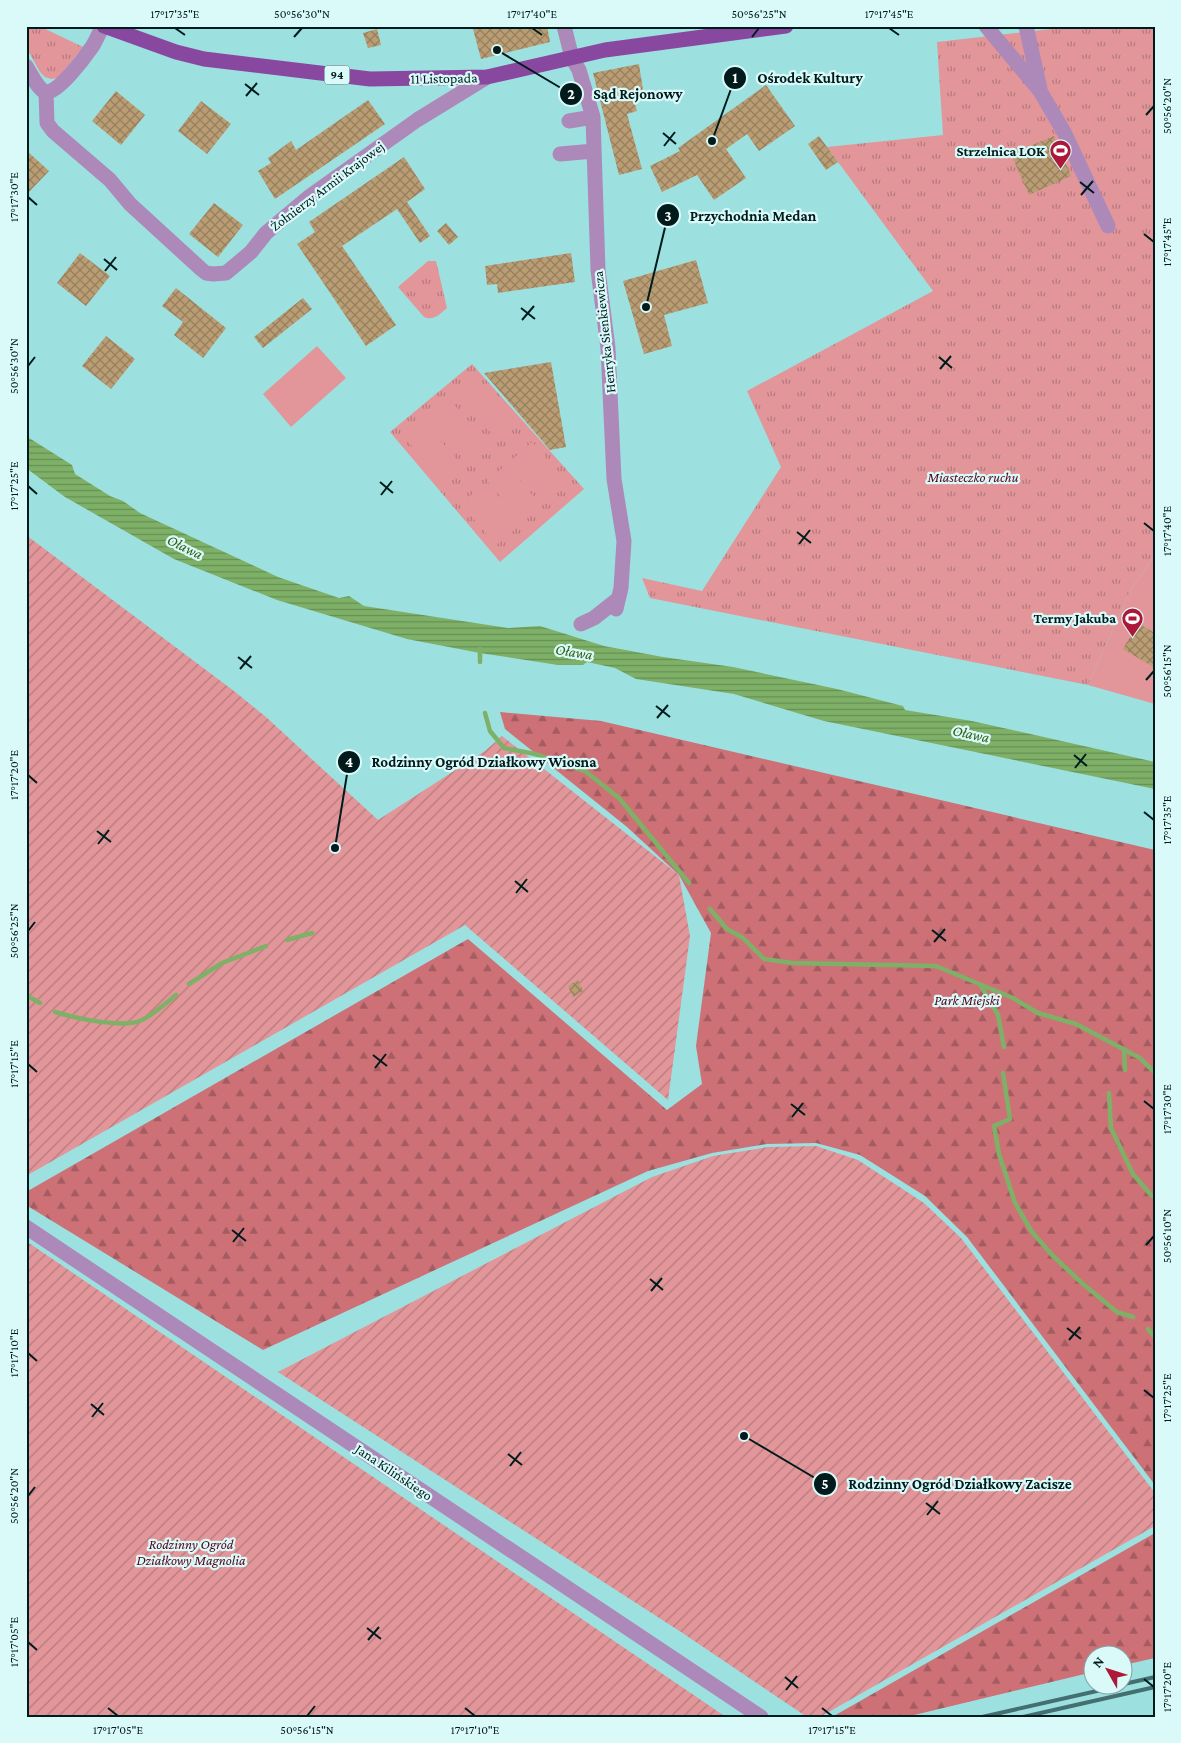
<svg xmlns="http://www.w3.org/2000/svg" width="1181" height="1743" viewBox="0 0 1181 1743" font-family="'Crimson Pro',serif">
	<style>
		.grass { fill: url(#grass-tufts) }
		.forest { fill: url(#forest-firs) }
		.garden { fill: url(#garden-furrows) }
		.pitch { fill: #e2969a }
		.water { fill: url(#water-rules) }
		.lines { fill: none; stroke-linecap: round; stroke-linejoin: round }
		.stream { stroke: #7eb167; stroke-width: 4.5 }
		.building { fill: url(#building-cross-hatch) }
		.minor { stroke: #ac89b9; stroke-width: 15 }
		.major { stroke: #8948a0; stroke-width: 15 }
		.rail { stroke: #446f70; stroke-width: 4 }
		.ticks { fill: none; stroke: #011b1c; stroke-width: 2 }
		.labels { text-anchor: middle; stroke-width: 4.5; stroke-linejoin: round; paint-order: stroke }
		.shield { fill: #dafafa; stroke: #425e5f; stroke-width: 1 }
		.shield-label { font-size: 12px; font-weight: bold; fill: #011b1c }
		.street-label { font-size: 14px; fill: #011b1c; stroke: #dafafa }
		.poi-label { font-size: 14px; font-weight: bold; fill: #011b1c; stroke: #dafafa; text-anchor: end }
		.park-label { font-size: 14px; font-style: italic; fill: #570016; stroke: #dafafa }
		.water-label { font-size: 15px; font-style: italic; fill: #316015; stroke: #dafafa }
		.leader { fill: none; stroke: #011b1c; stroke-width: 2 }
		.callout-dot { fill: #011b1c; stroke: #dafafa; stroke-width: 2 }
		.mark-label { font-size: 15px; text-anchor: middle; font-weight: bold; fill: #fff }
		.callout-label { font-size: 15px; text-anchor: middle; font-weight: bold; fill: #011b1c; stroke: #dafafa; stroke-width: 4.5; stroke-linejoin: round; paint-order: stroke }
		.neatline { fill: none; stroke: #011b1c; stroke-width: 2 }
		.ticks-label { font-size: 12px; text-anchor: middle; fill: #011b1c }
	</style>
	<defs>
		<pattern id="grass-tufts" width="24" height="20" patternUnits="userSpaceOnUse" patternTransform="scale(1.25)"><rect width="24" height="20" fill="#e2969a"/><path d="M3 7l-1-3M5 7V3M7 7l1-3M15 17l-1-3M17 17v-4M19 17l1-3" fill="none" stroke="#b57a7d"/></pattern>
		<pattern id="forest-firs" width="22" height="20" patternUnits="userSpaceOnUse" patternTransform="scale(1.25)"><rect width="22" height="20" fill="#cd7177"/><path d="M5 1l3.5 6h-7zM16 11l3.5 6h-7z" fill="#a45c61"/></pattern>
		<pattern id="garden-furrows" width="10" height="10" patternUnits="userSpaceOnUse" patternTransform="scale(1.25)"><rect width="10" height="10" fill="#e2969a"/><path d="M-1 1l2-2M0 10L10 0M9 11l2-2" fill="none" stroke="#b57a7d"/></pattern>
		<pattern id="water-rules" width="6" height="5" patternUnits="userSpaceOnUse" patternTransform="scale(1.25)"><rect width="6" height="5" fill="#7eb167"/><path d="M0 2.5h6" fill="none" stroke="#658f54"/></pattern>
		<pattern id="building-cross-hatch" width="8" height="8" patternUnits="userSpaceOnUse" patternTransform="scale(1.25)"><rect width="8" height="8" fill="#ba9d73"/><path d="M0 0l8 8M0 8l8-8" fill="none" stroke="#957f5e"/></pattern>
	</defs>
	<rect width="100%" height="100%" fill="#9de0e0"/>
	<!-- grass -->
	<path class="grass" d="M26,26h13l44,21 -25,31 -7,1 -6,-2 -5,-5 -14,-25z
		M1078,26h77v494l-2,1 2,3v31l-24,34 -43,96 -438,-87 -8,-20 60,13 79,-124 -34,-76 186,-100 -106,-144 116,-12 -6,-93z
		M428,261h8l11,47c-7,6 -13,13 -23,9l-26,-30z
		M472,364l112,125 -84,73 -110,-130z"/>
	<!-- forest -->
	<path class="forest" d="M500,712l101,9 554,129v635l-188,-248 -42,-41 -65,-41 -44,-12 -49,1 -55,9 -64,18 -385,179 -237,-145v-13l442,-253 199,171 35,-26 -6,-38 15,-113 -32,-58 -52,-48 -122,-98z
		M1155,1533v125l-31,7v-9h-30l-1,16 -187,45h-74z"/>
	<!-- garden -->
	<path class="garden" d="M26,535l208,156 32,26 112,103 107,-69 17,-15 177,139 11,61 -22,164 -203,-175 -439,251z
		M816,1146l42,14 66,43 37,35 194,255v33l-335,191h-13l-126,-85 -403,-260 374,-195 61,-21 55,-9z
		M26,1241l700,476h-700z"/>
	<!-- pitch -->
	<path class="pitch" d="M317,346l29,32 -55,49 -28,-33z
		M476,377l36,41 -19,17 -36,-41z
		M450,400l36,41 -19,16 -36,-41z
		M424,422l36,41 -19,16 -36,-41z
		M532,442l36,41 -19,17 -36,-41z
		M506,465l36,41 -19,16 -36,-41z
		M479,488l36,41 -19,16 -35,-41z
		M1155,555v149l-67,-19 43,-96z"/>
	<!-- water -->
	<path class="water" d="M26,436l46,29 3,9 35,22 13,5 17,12 138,64 61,21 10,-2 15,10 144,22 32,-2 64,20 59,11 70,10 104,22 66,17 2,4 67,11 183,41v27l-331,-68 -90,-27 -98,-15 -21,-11 -28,-6 -4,3h-25l-78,-12 -73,-14 -130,-39 -103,-41 -109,-62 -39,-29z"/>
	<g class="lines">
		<!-- stream -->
		<path class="stream" d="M480,649v13
			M485,713l5,18 14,17 31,6 50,17 34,27 70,85
			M710,909l17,20 16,9 21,21 28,4 144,3 77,32 25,15 38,11 64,34 15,15
			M287,940l25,-7
			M189,984l33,-21 44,-17
			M981,986l17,29 6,32
			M26,995l14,8
			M55,1012c19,6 69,17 87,8 12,-6 24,-17 34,-25
			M1124,1050l1,20
			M1003,1073l7,46 -16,7 5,28 16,49 17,29 21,24 30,28 34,28 16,5
			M1109,1093l2,35 22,46 18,21 4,2
			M1148,1329l7,8"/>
	</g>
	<!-- building -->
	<path class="building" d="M488,26h59l3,16 -69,17 -8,-30z
		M377,29l4,16 -13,3 -5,-15z
		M639,64l4,26 -12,1 6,20 -10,3 15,55 -23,6 -26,-102z
		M766,85l29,41 -36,25 -12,-17 -21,15 20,29 -32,22 -17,-25 -35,17 -12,-26 30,-15 -2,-3z
		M116,91l29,24 -24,30 -29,-24z
		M368,100l17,24 -110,75 -17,-28 13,-8 -3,-5 23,-17 5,9z
		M201,101l30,23 -24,30 -29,-23z
		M819,136l19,26 -12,8 -18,-26z
		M1054,136l17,40 -42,19 -18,-41z
		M26,150l23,21 -23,24z
		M404,157l21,32 -18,13 23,34 -10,7 -23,-34 -55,37 54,79 -30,21 -69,-102 18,-12 -6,-10z
		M214,203l29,22 -25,32 -29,-23z
		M446,223l12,14 -9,8 -12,-14z
		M80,253l30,23 -24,30 -29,-23z
		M571,253l4,29 -77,11 -1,-9 -10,1 -2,-19z
		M696,260l12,43 -44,12 8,31 -28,8 -21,-73z
		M176,288l50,40 -23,30 -29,-23 9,-13 -21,-16z
		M303,298l9,11 -49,39 -9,-11z
		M106,336l29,23 -24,30 -29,-23z
		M551,362l15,85 -16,3 -66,-77z
		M1138,623l17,10v35l-32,-19z
		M578,980l5,11 -10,6 -5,-11z"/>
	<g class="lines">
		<!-- minor -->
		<path class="minor" d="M564,26l8,32 7,12 14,47 5,153 10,78 6,131 10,62 -3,47 -5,21
			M986,26l54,65 24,41 44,94
			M1026,26l14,63
			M26,66c5,8 11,22 19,26 11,4 40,-35 47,-45 4,-6 7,-14 11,-21
			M46,92l1,31 6,8 57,49 20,24 71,65 5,4 7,1 13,-1 25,-21 15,-19 44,-37 107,-76 70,-43
			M569,121l24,-4
			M560,154l34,-3
			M581,624l13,-6 24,-19
			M26,1227l735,490"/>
		<!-- major -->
		<path class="major" d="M104,26l72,26 28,7 166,20 117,-2 118,-27 181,-24"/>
		<!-- rail -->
		<path class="rail" d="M1124,1684l31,-7
			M982,1717l137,-31
			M1023,1717l132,-30"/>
	</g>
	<!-- ticks -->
	<path class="ticks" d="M175,28l10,7M532,28l10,7M889,28l10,7M294,37l8,-9M752,37l7,-9M245,84l14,11M246,96l11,-13M1146,115l8,-9M663,133l13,11M664,146l11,-14M1080,182l14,11M1081,195l12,-14M28,197l9,8M1144,234l10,8M104,259l13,11M105,271l11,-14M521,308l14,11M522,320l12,-14M939,357l13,11M28,366l7,-9M940,369l11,-13M380,482l13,11M28,486l9,8M381,495l11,-14M1144,523l10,8M797,532l14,11M799,544l11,-14M238,657l14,11M240,669l11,-13M1146,680l8,-9M656,706l14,11M657,718l11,-13M1074,755l13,11M1075,768l11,-14M28,775l9,8M1144,812l10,8M97,831l14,11M98,844l11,-14M515,881l13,11M516,893l11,-14M932,930l14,11M28,931l7,-9M934,942l11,-13M373,1055l14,11M28,1064l9,8M375,1068l11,-14M1144,1101l10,8M791,1104l14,11M792,1117l11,-14M232,1230l14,11M233,1242l11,-14M1146,1245l8,-9M650,1279l13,11M651,1291l11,-13M1067,1328l14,11M1069,1340l11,-13M28,1353l9,8M1144,1390l10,8M91,1404l13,11M92,1417l11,-14M508,1454l14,11M510,1466l11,-14M28,1496l7,-9M926,1503l14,11M927,1515l11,-14M367,1628l14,11M368,1640l11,-13M28,1642l9,8M785,1677l13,11M1144,1679l10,8M786,1690l11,-14M108,1708l10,8M465,1708l10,8M822,1708l10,8M307,1716l8,-10"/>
	<!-- icons -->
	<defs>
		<symbol id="stadium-pin" viewBox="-11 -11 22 30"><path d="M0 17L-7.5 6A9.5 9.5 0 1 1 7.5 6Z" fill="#ad1839" stroke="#dafafa"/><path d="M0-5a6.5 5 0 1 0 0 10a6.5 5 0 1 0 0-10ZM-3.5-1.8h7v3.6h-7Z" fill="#fff"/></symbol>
	</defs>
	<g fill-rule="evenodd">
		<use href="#stadium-pin" x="1048" y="138" width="25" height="34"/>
		<use href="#stadium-pin" x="1120" y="606" width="25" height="34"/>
	</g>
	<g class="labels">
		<!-- shield labels -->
		<rect class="shield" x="324.5" y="65.5" width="25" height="19" rx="4"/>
		<g class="shield-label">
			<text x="337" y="79">94</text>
		</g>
		<!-- street labels -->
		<g class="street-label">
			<text transform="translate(444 78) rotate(-1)" y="5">11 Listopada</text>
			<text transform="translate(327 186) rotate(-37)" y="5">Żołnierzy Armii Krajowej</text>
			<text transform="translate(604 332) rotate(-96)" y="5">Henryka Sienkiewicza</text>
			<text transform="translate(394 1472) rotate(34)" y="5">Jana Kilińskiego</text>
		</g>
		<!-- poi labels -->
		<g class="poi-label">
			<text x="1045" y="156">Strzelnica LOK</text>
			<text x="1116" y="623">Termy Jakuba</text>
		</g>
		<!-- park labels -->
		<g class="park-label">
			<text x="973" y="482">Miasteczko ruchu</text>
			<text x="967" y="1005">Park Miejski</text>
			<text x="191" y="1549">Rodzinny Ogród<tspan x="191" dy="16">Działkowy Magnolia</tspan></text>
		</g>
		<!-- water labels -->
		<g class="water-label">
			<text transform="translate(185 547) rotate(26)" y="5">Oława</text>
			<text transform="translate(574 652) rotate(9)" y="5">Oława</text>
			<text transform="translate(971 734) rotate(12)" y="5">Oława</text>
		</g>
	</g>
	<!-- callouts -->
	<path class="leader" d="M712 141L735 78M497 50L571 94M646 307L668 215M335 848L349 762M744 1436L825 1484"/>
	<g class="callout-dot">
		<circle cx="712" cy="141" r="5"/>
		<circle cx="497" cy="50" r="5"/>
		<circle cx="646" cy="307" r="5"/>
		<circle cx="335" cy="848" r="5"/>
		<circle cx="744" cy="1436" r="5"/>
		<circle cx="735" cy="78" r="12"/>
		<circle cx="571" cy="94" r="12"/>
		<circle cx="668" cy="215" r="12"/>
		<circle cx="349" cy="762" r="12"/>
		<circle cx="825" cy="1484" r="12"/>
	</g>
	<g class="mark-label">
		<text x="735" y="83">1</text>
		<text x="571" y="99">2</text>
		<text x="668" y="221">3</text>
		<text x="349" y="767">4</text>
		<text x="825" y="1489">5</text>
	</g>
	<g class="callout-label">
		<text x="810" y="83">Ośrodek Kultury</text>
		<text x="638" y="99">Sąd Rejonowy</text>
		<text x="753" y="221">Przychodnia Medan</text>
		<text x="484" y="767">Rodzinny Ogród Działkowy Wiosna</text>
		<text x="960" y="1489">Rodzinny Ogród Działkowy Zacisze</text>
	</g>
	<!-- border -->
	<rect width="1181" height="1743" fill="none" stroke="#dafafa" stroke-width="55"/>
	<!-- north arrow -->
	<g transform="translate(1108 1670) rotate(309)"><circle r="24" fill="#dafafa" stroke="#83a1a1"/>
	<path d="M0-4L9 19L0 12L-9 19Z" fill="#ad1839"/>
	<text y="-8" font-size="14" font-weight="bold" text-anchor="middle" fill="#011b1c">N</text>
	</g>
	<rect x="28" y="28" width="1126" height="1688" class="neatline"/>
	<g class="ticks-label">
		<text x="175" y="18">17°17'35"E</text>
		<text x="302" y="18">50°56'30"N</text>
		<text x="532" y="18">17°17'40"E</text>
		<text x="759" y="18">50°56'25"N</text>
		<text x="889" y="18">17°17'45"E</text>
		<text transform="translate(1167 106) rotate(-90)" y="4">50°56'20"N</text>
		<text transform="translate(14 197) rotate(-90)" y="4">17°17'30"E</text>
		<text transform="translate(1167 242) rotate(-90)" y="4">17°17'45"E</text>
		<text transform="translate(14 366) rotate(-90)" y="4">50°56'30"N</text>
		<text transform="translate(14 486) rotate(-90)" y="4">17°17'25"E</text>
		<text transform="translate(1167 531) rotate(-90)" y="4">17°17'40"E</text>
		<text transform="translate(1167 671) rotate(-90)" y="4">50°56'15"N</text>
		<text transform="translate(14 775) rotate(-90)" y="4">17°17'20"E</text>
		<text transform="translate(1167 820) rotate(-90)" y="4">17°17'35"E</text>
		<text transform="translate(14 931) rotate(-90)" y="4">50°56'25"N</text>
		<text transform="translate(14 1064) rotate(-90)" y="4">17°17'15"E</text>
		<text transform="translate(1167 1109) rotate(-90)" y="4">17°17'30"E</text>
		<text transform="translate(1167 1236) rotate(-90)" y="4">50°56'10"N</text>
		<text transform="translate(14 1353) rotate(-90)" y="4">17°17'10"E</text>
		<text transform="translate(1167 1398) rotate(-90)" y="4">17°17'25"E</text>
		<text transform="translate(14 1496) rotate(-90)" y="4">50°56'20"N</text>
		<text transform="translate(14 1642) rotate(-90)" y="4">17°17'05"E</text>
		<text transform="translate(1167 1687) rotate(-90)" y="4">17°17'20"E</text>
		<text x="118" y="1734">17°17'05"E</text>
		<text x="307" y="1734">50°56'15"N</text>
		<text x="475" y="1734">17°17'10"E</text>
		<text x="832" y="1734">17°17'15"E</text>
	</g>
</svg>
